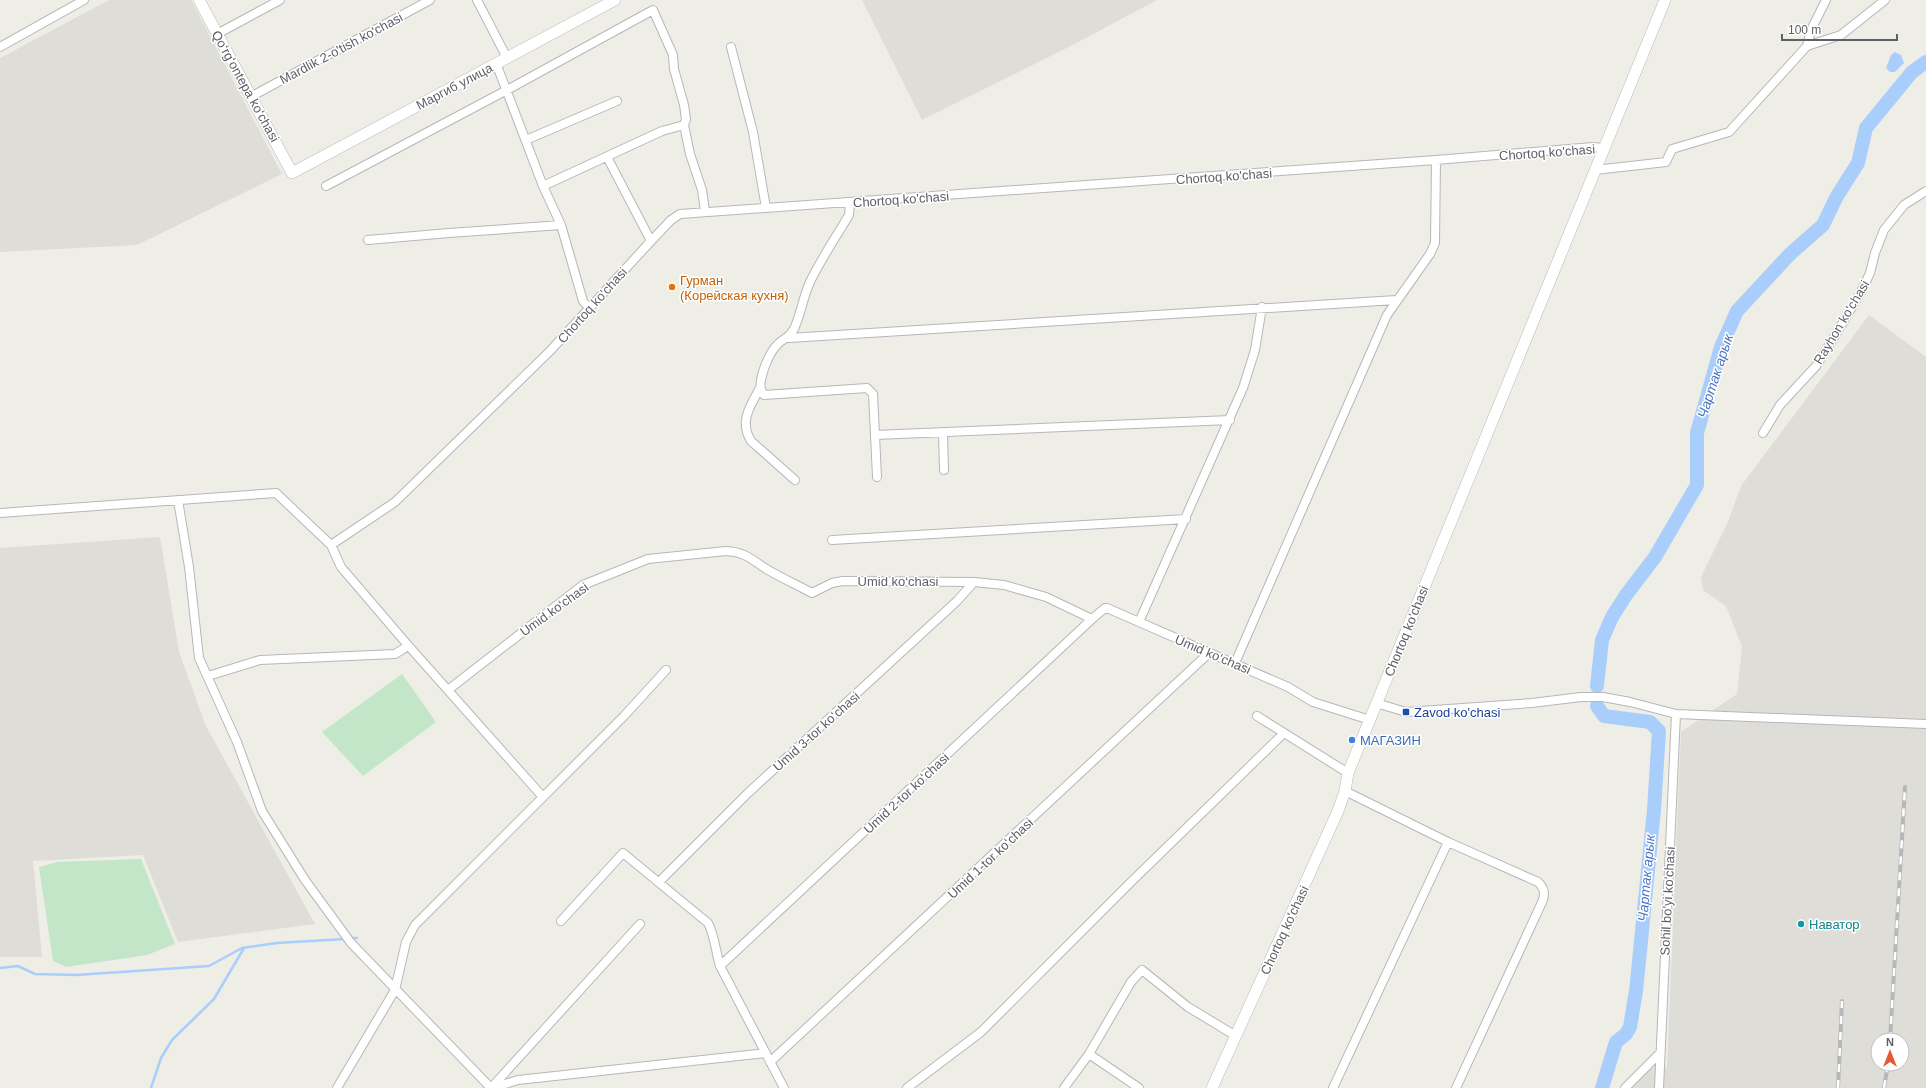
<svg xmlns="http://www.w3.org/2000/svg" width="1926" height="1088" viewBox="0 0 1926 1088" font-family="Arial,sans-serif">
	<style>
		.industrial { fill: #deddd8; fill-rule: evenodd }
		.green { fill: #c3e6c8 }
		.water { fill: #a9cefc }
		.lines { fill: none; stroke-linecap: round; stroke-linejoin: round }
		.stream { stroke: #a9cefc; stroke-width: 2.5 }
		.river { stroke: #a9cefc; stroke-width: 14 }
		.street-casing { stroke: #b6b7bc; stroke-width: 10 }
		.secondary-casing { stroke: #b7b9bf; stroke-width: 12 }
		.street { stroke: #fff; stroke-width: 8 }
		.secondary { stroke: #fff; stroke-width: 11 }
		.rail-casing { stroke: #b6b7b7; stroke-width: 4 }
		.rail { stroke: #fff; stroke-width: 2.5; stroke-dasharray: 8; stroke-linecap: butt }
		.food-dot { fill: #e8710a; stroke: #fff; stroke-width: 1.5 }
		.transit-dot { fill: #1a4fb4; stroke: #fff; stroke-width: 1.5 }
		.shop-dot { fill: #3f7fe0; stroke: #fff; stroke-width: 1.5 }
		.culture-dot { fill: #0f9aa8; stroke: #fff; stroke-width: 1.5 }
		.labels { text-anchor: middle; stroke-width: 3; stroke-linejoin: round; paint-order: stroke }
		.street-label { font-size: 13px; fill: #5d6066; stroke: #fff }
		.food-label { font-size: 13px; fill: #c56008; stroke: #fff; text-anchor: start }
		.transit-label { font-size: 13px; fill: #164399; stroke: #fff; text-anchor: start }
		.shop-label { font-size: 13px; fill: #366cbe; stroke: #fff; text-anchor: start }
		.culture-label { font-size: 13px; fill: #0d838f; stroke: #fff; text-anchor: start }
		.water-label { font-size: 14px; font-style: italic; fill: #4b76c0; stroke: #fff }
	</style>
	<rect width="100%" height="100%" fill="#efeee6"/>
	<!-- industrial -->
	<path class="industrial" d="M109,0h82l91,174 -145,71 -137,7v-194z
		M862,0h295l-88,47 -147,73z
		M1869,315l57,42v731h-298l22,-21 17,1 14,-336 56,-38 5,-47 -16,-41 -23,-16 -2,-13 26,-53 14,-38zM1878,1040h24v24h-24z
		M160,537l19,115 27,74 109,198 -137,18 -35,-87 -110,6 9,96h-42v-409z"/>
	<!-- green -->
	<path class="green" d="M402,674l34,48 -73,54 -41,-44z
		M141,859l34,85 -28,11 -81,12 -13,-6 -14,-94 19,-5z"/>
	<!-- water -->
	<path class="water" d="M1895,52l6,3 3,8 -9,9h-5l-4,-4 5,-13z"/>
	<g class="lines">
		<!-- stream -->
		<path class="stream" d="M350,938h7
			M0,968l18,-2 17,8 41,1 133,-9 33,-18 35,-5 68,-4
			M151,1088l10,-30 11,-18 42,-41 30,-51"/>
		<!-- river -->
		<path class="river" d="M1597,686l5,-46 10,-23 14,-22 29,-38 42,-72v-52l24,-86 16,-36 53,-57 33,-29 14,-29 21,-33 8,-35 46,-56 14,-10
			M1597,706l7,10 46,6 9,9 -5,79 -18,181 -6,36 -4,7 -10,8 -14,46"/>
		<defs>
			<path id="street" d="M477,0l30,58
				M217,34l63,-34
				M1807,46l34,-11 44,-35
				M0,47l84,-47
				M731,47l22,85 13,76
				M496,63l47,123 18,39 22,76 6,7
				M252,96l178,-96
				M526,140l91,-39
				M607,157l44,84
				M1595,170l71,-8 6,-13 57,-17 78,-86 4,-16 15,-30
				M326,186l181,-96 146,-80 20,45 1,14 10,36 2,14 -2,6 6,29 12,36 3,21
				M543,186l119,-55 22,-6
				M850,203l-1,12c-13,22 -28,44 -39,67 -7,15 -9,32 -16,47 -6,11 -10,8 -17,16 -8,8 -23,41 -13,50l103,-7 6,6 2,41 355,-15
				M368,240l81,-7 112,-8
				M789,338l607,-38
				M760,388c-10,18 -21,34 -9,53l44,39
				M943,433l1,37
				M1763,433l17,-28 36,-39 15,-24 30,-50 9,-19 5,-20 9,-23 20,-25 22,-14
				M875,435l2,42
				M178,500l11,67 10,91 38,84 25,69 43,69 46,63 140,145
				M0,513l276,-20 55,52 10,22 65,76 136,153
				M832,540l354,-21
				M331,545l64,-43 155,-151 101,-110 20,-21 9,-6 756,-54 157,-13 11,1
				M1139,622l104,-234 12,-38 7,-43
				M1235,663l152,-348 43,-61 5,-11 1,-83
				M208,676l52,-16 135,-6 13,-8
				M448,690l135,-105 65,-26 78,-8c20,1 26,9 42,19 14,8 29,15 44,23l20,-10 11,-2 131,1 30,3 42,12 46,22 13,-11h2l181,79 25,15 57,18
				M1376,703l30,9 126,-9 49,-6h22l27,5 46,12 250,10
				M1257,716l91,57
				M1345,791l103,51 90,40c6,6 7,10 5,18l-87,188
				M659,882l89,-89 209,-192 17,-19
				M561,921l62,-68 85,70c6,10 8,30 12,43l64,122
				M720,966l372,-347
				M1089,1054l50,34
				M770,1062l439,-409
				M492,1087l148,-163
				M337,1088l58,-98 11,-48 9,-17 209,-209 42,-46
				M492,1088l26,-8 248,-27
				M907,1088l74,-56 150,-150 153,-149
				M1064,1088l25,-34 42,-72 11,-12 46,37 48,29
				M1333,1088l115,-246
				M1625,1088l35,-35
				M1659,1088l17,-374"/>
			<path id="secondary" d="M199,0l93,173 323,-173
				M1212,1088l126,-277 7,-20 3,-18 317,-773"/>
		</defs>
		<!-- street casing -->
		<use href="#street" class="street-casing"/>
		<!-- secondary casing -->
		<use href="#secondary" class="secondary-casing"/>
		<!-- street -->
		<use href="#street" class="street"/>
		<!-- secondary -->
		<use href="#secondary" class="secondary"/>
		<defs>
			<path id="rail" d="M1890,1040l15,-253
				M1838,1088l4,-87
				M1884,1088l4,-24"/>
		</defs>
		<!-- rail casing -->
		<use href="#rail" class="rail-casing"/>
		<!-- rail -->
		<use href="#rail" class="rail"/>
	</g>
	<!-- markers -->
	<circle class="food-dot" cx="672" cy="287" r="4"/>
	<rect class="transit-dot" x="1402" y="708" width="8" height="8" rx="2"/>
	<circle class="shop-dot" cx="1352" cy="740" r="4"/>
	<circle class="culture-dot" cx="1801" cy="924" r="4"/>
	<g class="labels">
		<!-- street labels -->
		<g class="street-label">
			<text transform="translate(341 48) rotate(-28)" y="5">Mardlik 2-o'tish ko'chasi</text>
			<text transform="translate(246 86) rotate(61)" y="5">Qoʻrgʻontepa koʻchasi</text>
			<text transform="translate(454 86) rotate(-28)" y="5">Маргиб улица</text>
			<text transform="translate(1547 152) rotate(-4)" y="5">Chortoq ko'chasi</text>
			<text transform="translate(1224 176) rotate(-4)" y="5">Chortoq ko'chasi</text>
			<text transform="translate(901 199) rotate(-4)" y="5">Chortoq ko'chasi</text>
			<text transform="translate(592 305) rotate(-48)" y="5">Chortoq ko'chasi</text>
			<text transform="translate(1841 322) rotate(-59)" y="5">Rayhon ko'chasi</text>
			<text x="898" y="586">Umid ko‘chasi</text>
			<text transform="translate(554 609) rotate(-36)" y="5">Umid ko‘chasi</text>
			<text transform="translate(1406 631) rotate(-68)" y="5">Chortoq ko'chasi</text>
			<text transform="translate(1213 654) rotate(23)" y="5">Umid ko‘chasi</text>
			<text transform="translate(816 731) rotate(-42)" y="5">Umid 3-tor koʻchasi</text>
			<text transform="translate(906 793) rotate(-43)" y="5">Umid 2-tor koʻchasi</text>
			<text transform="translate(990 858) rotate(-43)" y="5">Umid 1-tor koʻchasi</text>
			<text transform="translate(1667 901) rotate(-87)" y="5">Sohil bo'yi ko'chasi</text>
			<text transform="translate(1284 930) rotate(-65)" y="5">Chortoq ko'chasi</text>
		</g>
		<!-- food labels -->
		<g class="food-label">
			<text x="680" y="285">Гурман<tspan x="680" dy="15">(Корейская кухня)</tspan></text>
		</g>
		<!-- transit labels -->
		<g class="transit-label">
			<text x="1414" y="717">Zavod ko'chasi</text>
		</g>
		<!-- shop labels -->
		<g class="shop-label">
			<text x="1360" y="745">МАГАЗИН</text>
		</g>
		<!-- culture labels -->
		<g class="culture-label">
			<text x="1809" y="929">Наватор</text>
		</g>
		<!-- water labels -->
		<g class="water-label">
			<text transform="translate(1715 376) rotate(-72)" y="5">Чартак арык</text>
			<text transform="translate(1646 878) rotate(-85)" y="5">Чартак арык</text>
		</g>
	</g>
	<!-- north arrow -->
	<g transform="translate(1890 1052)"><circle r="19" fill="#ffffff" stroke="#bebfc2"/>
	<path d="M0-3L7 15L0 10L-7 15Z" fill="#e45a37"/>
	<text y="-6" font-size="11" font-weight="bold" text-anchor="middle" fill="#5d6066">N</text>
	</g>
	<!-- scale -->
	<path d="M1782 34v6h115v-6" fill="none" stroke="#5d6066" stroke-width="2"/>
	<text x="1788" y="34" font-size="12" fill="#5d6066" stroke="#ffffff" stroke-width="3" paint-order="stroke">100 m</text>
</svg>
